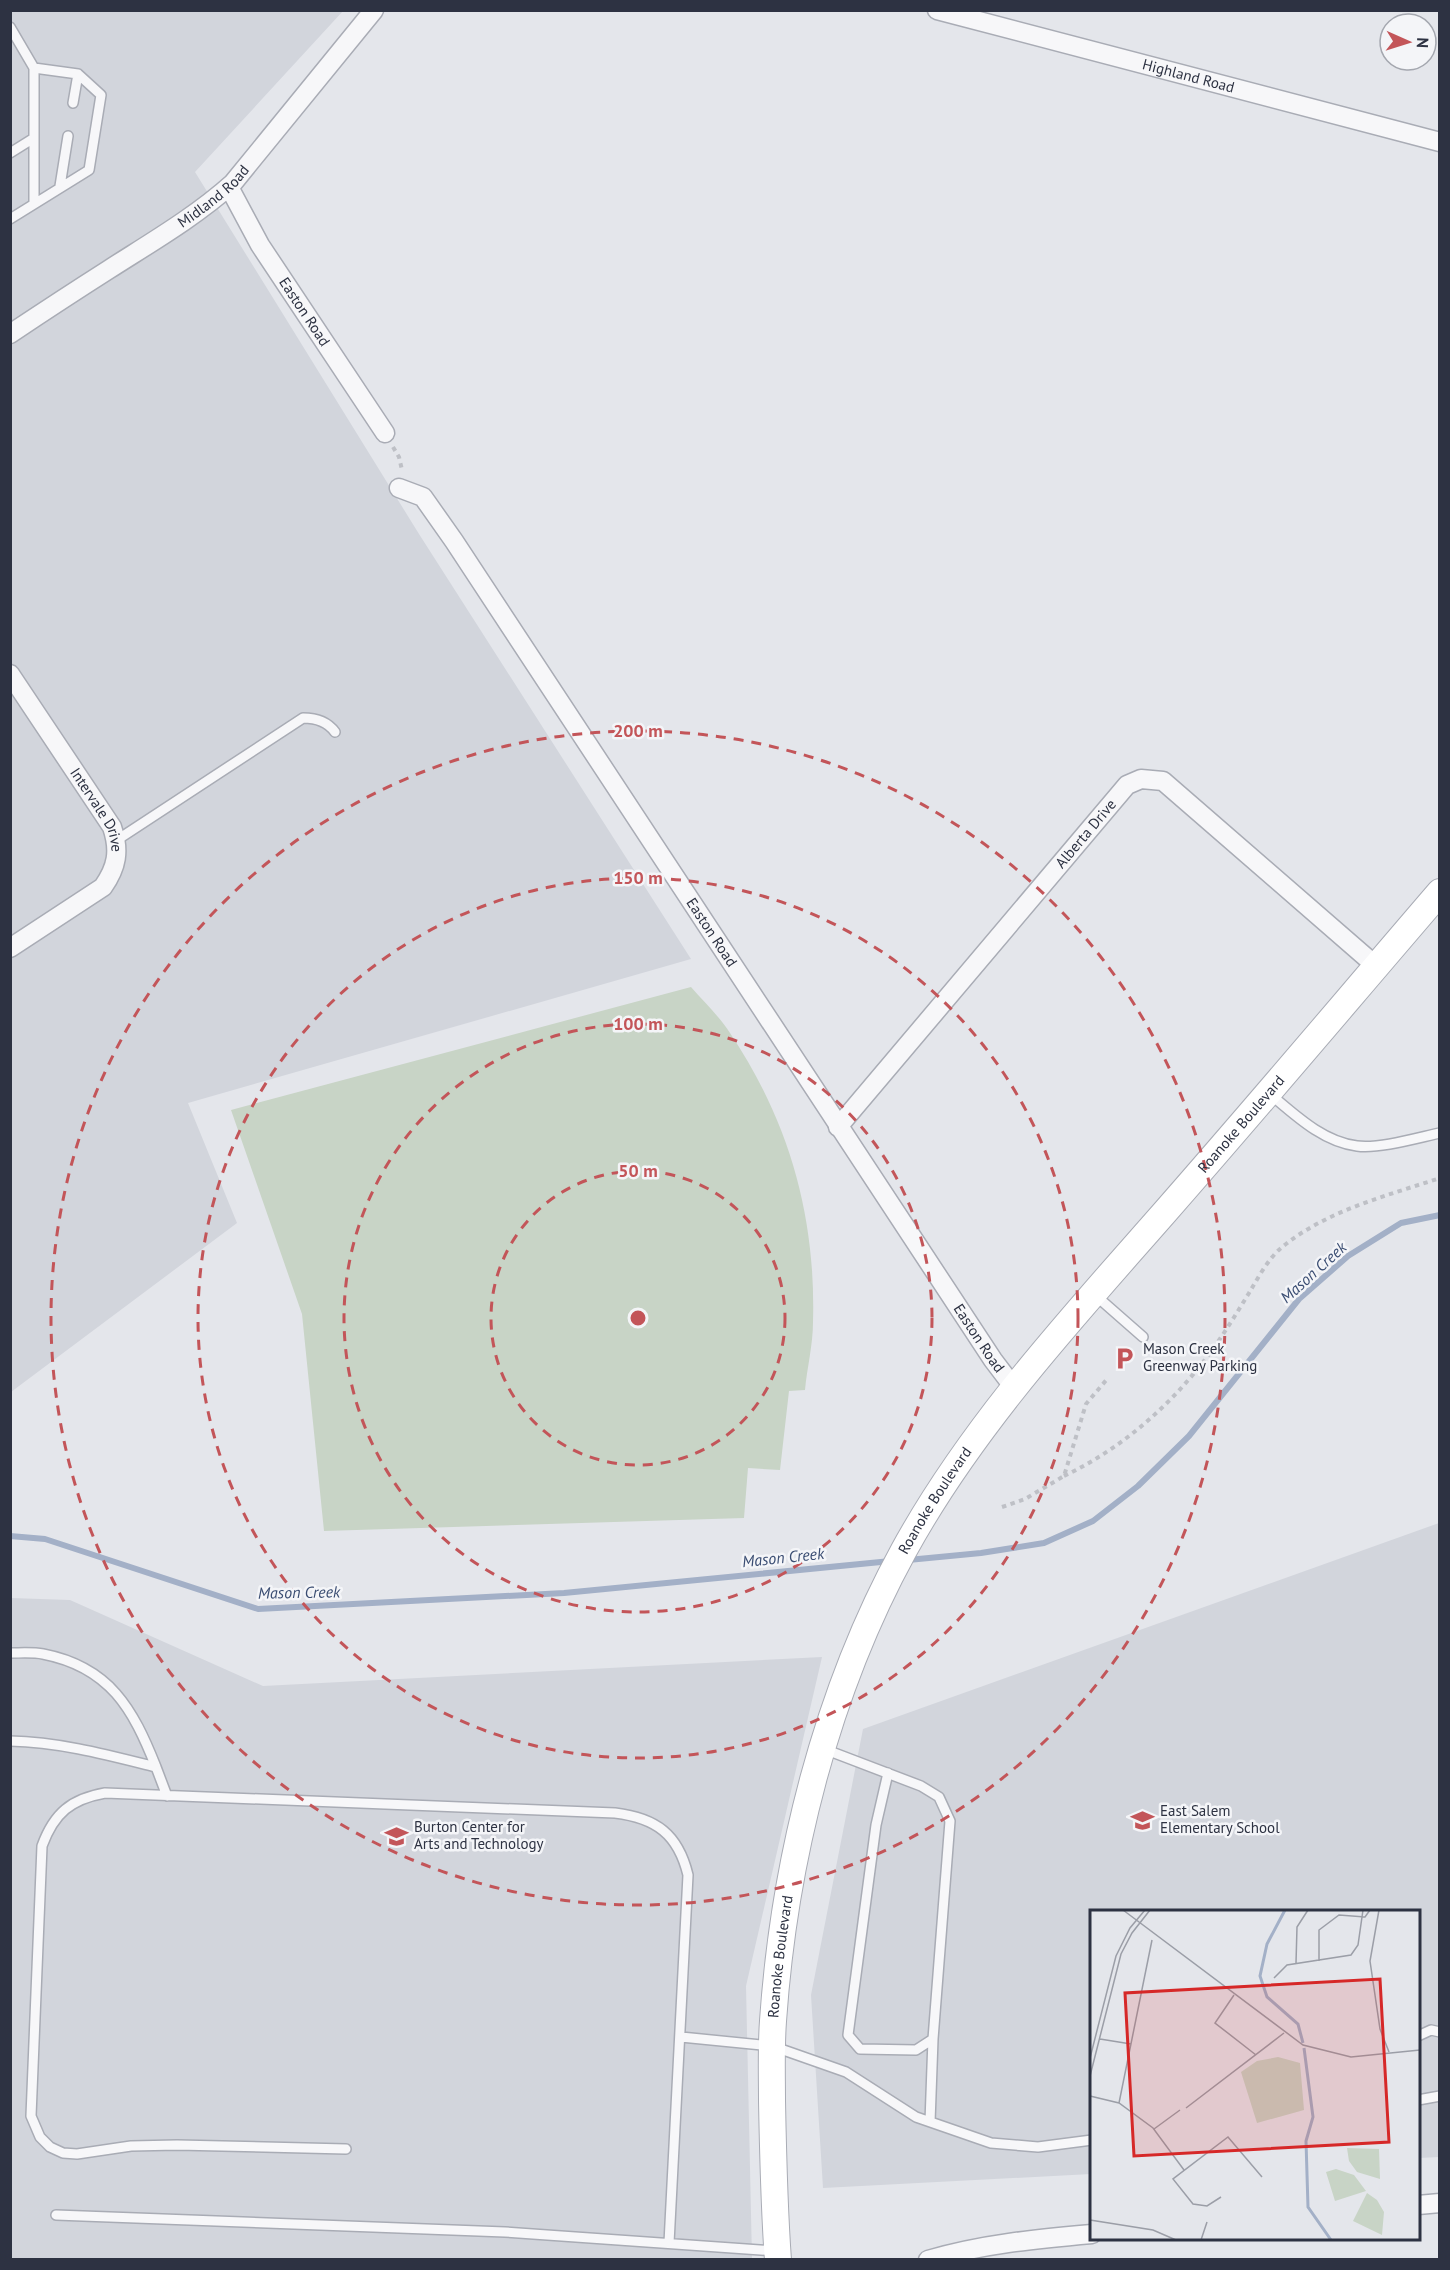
<svg xmlns="http://www.w3.org/2000/svg" width="1450" height="2270" viewBox="0 0 1450 2270" font-family="'PT Sans',sans-serif">
	<style>
		.built { fill: #d2d5dc }
		.green { fill: #c8d4c6 }
		.lines { fill: none; stroke-linecap: round; stroke-linejoin: round }
		.stream { stroke: #a3b0c7; stroke-width: 6 }
		.service-casing { stroke: #a9acb5; stroke-width: 12 }
		.minor-casing { stroke: #a9acb5; stroke-width: 21 }
		.secondary-casing { stroke: #a9acb5; stroke-width: 28 }
		.path { stroke: #bec0c6; stroke-width: 4; stroke-dasharray: 4.5 4.5; stroke-linecap: butt }
		.service { stroke: #f7f7f9; stroke-width: 9 }
		.minor { stroke: #f7f7f9; stroke-width: 18 }
		.secondary { stroke: #fff; stroke-width: 26 }
		.ring { fill: none; stroke: #c35559; stroke-width: 3; stroke-dasharray: 10 8 }
		.labels { text-anchor: middle; stroke-width: 5; stroke-linejoin: round; paint-order: stroke }
		.street-label { font-size: 15px; fill: #2d3242; stroke: #f4f5f8 }
		.poi-label { font-size: 15px; fill: #2d3242; stroke: #f4f5f8; text-anchor: start }
		.water-label { font-size: 16px; font-style: italic; fill: #3a4d72; stroke: #f4f5f8 }
		.inset-river { fill: none; stroke: #a3b0c7; stroke-width: 3 }
		.inset-road { fill: none; stroke: #9b9ea7; stroke-width: 1.5 }
		.view { fill: #d62828; fill-opacity: 0.15; stroke: #d62828; stroke-width: 3 }
		.inset-edge { fill: none; stroke: #2d3242; stroke-width: 3 }
		.centre { fill: #c35559; stroke: #f4f5f8; stroke-width: 3 }
		.ring-label { font-size: 18px; text-anchor: middle; font-weight: bold; fill: #c35559; stroke: #f4f5f8; stroke-width: 5; stroke-linejoin: round; paint-order: stroke }
	</style>
	<rect width="100%" height="100%" fill="#e4e6eb"/>
	<!-- built -->
	<path class="built" d="M11,11h332l-148,161 224,362 272,425 -503,144 49,120 -226,169z
		M1439,1523v634l-20,1 -1,-246h-326l-1,262 -268,14 -12,-193 52,-266z
		M11,1598l59,2 193,86 559,-29 -76,329 6,273 -741,1z"/>
	<!-- green -->
	<path class="green" d="M691,987c13,15 28,29 39,46 59,88 86,183 83,289 0,23 -6,46 -8,68l-16,1 -9,79 -32,-2 -4,50 -420,13 -22,-217 -71,-204z"/>
	<g class="lines">
		<!-- stream -->
		<path class="stream" d="M10,1536l35,3 213,70 306,-16 327,-32
			M908,1560l73,-7 63,-10 49,-22 45,-35 51,-50 110,-137 49,-43 53,-33 39,-8"/>
		<defs>
			<path id="service" d="M10,27l24,41v135
				M73,103l5,-29
				M10,153l24,-15
				M60,186l8,-50
				M10,219l79,-49 12,-75 -23,-21 -44,-6
				M117,840l186,-122c13,0 24,3 32,14
				M1270,1094c25,21 53,48 87,52 22,3 60,-8 83,-13
				M1094,1294l49,43
				M10,1653c11,0 23,-1 33,1 67,13 90,55 113,113
				M10,1741c50,1 98,14 146,26l11,29
				M824,1749l97,37 18,11 11,24 -17,218 -17,11 -56,-1 -12,-14 28,-210 12,-52
				M1418,2036l13,-6 9,2
				M681,2037l91,9 74,26 70,45 75,26 47,4 54,-7
				M1418,2100l22,-4
				M930,2122l3,-83
				M346,2149l-169,-4 -46,1 -54,8 -14,-1 -13,-6 -10,-10 -9,-21 11,-270c12,-33 29,-47 63,-53l510,20c41,5 63,21 73,62l-19,368
				M56,2215l449,17 270,19"/>
			<g id="minor">
				<path id="s1" d="M937,10l503,132"/>
				<path id="s2" d="M229,187l31,58 125,188"/>
				<path id="s3" d="M10,334c33,-22 65,-43 98,-64 42,-27 87,-53 125,-87l141,-173"/>
				<path id="s4" d="M399,488l24,9 31,44 539,819 22,29"/>
				<path id="s5" d="M10,674l102,153c8,24 5,40 -9,60l-93,61"/>
				<path id="s6" d="M838,1127l289,-342 14,-6 22,2 213,185"/>
				<path d="M1418,2205l22,-2"/>
				<path d="M928,2260c54,-16 108,-21 164,-26"/>
			</g>
			<g id="secondary">
				<path id="s7" d="M778,2260c-4,-53 -5,-106 -6,-159 0,-27 -1,-53 1,-80 11,-160 53,-329 131,-471 68,-124 168,-232 261,-338 93,-106 183,-213 275,-320"/>
			</g>
		</defs>
		<!-- service casing -->
		<use href="#service" class="service-casing"/>
		<!-- minor casing -->
		<use href="#minor" class="minor-casing"/>
		<!-- secondary casing -->
		<use href="#secondary" class="secondary-casing"/>
		<!-- path -->
		<path class="path" d="M393,447l6,10 3,13
			M1064,1476c61,-29 112,-75 151,-130 12,-17 23,-35 34,-53 9,-15 19,-34 32,-45 44,-37 105,-52 159,-70
			M1002,1507l23,-8 39,-23 22,-72 22,-26"/>
		<!-- service -->
		<use href="#service" class="service"/>
		<!-- minor -->
		<use href="#minor" class="minor"/>
		<!-- secondary -->
		<use href="#secondary" class="secondary"/>
	</g>
	<!-- distance rings -->
	<g class="ring">
		<circle cx="638" cy="1318" r="147"/>
		<circle cx="638" cy="1318" r="294"/>
		<circle cx="638" cy="1318" r="440"/>
		<circle cx="638" cy="1318" r="587"/>
	</g>
	<!-- icons -->
	<defs>
		<symbol id="parking-bare" viewBox="-9 -9 18 18"><path d="M-3.5-5.5H1a3.5 3.5 0 0 1 0 7H-1V5.5H-3.5ZM-1-3.4V-.6H.8a1.4 1.4 0 0 0 0-2.8Z" fill="#c35559" stroke="#f4f5f8" stroke-width="2.5" paint-order="stroke"/></symbol>
		<symbol id="school-bare" viewBox="-9 -9 18 18"><path d="M0-5L7-2L0 1L-7-2ZM-4 1L0 2.5L4 1V4Q0 6-4 4Z" fill="#c35559" stroke="#f4f5f8" stroke-width="2.5" paint-order="stroke"/></symbol>
	</defs>
	<g fill-rule="evenodd">
		<use href="#parking-bare" x="1108" y="1342" width="33" height="33"/>
		<use href="#school-bare" x="1126" y="1804" width="33" height="33"/>
		<use href="#school-bare" x="380" y="1820" width="33" height="33"/>
	</g>
	<g class="labels">
		<!-- street labels -->
		<g class="street-label">
			<text dy="5" stroke="none"><textPath href="#s1" startOffset="260">Highland Road</textPath></text>
			<text dy="5" stroke="none"><textPath href="#s3" startOffset="246">Midland Road</textPath></text>
			<text dy="5" stroke="none"><textPath href="#s2" startOffset="146">Easton Road</textPath></text>
			<text dy="5" stroke="none"><textPath href="#s5" startOffset="162">Intervale Drive</textPath></text>
			<text dy="5" stroke="none"><textPath href="#s6" startOffset="384">Alberta Drive</textPath></text>
			<text dy="5" stroke="none"><textPath href="#s4" startOffset="548">Easton Road</textPath></text>
			<text dy="5" stroke="none"><textPath href="#s7" startOffset="1276">Roanoke Boulevard</textPath></text>
			<text dy="5" stroke="none"><textPath href="#s4" startOffset="1034">Easton Road</textPath></text>
			<text dy="5" stroke="none"><textPath href="#s7" startOffset="790">Roanoke Boulevard</textPath></text>
			<text dy="5" stroke="none"><textPath href="#s7" startOffset="304">Roanoke Boulevard</textPath></text>
		</g>
		<!-- poi labels -->
		<g class="poi-label">
			<text x="1143" y="1354">Mason Creek<tspan x="1143" dy="17">Greenway Parking</tspan></text>
			<text x="1160" y="1816">East Salem<tspan x="1160" dy="17">Elementary School</tspan></text>
			<text x="414" y="1832">Burton Center for<tspan x="414" dy="17">Arts and Technology</tspan></text>
		</g>
		<!-- water labels -->
		<g class="water-label">
			<text transform="translate(1313 1272) rotate(-42)" y="6">Mason Creek</text>
			<text transform="translate(783 1557) rotate(-6)" y="6">Mason Creek</text>
			<text transform="translate(299 1592) rotate(-1)" y="6">Mason Creek</text>
		</g>
	</g>
	<!-- overview -->
	<g transform="translate(1090 1910)">
		<rect width="330" height="330" fill="#e4e6eb"/>
		<path d="M188,147l22,6 4,47 -47,13 -16,-51 16,-11zM257,238l32,1 1,30 -23,-7 -8,-11zM246,259l18,6 12,16 -31,10 -9,-29zM277,283l10,7 7,12 -2,23 -29,-14z" fill="#c8d4c6"/>
		<path class="inset-river" d="M195,0l-18,34 -7,32 7,21 31,27 5,19M214,138l9,69 -7,24 2,66 23,33"/>
		<path class="inset-road" d="M33,0l180,135 48,12 69,-7M289,0l-9,51 10,68 9,23M229,51v-31l20,-15 26,2 5,-7M206,53l1,-36 11,-17M184,68l13,-13 64,-10 7,-10 5,-35M144,85l-19,28 41,32M10,129l31,5M0,148l26,-102 14,-28 15,-18M0,166l31,-122 11,-21 18,-23M0,186l29,7 34,25 31,42M29,193l33,-163M96,198l98,-75M64,219l26,-19M131,287l-14,9 -14,-2 -20,-25 55,-42 34,40M0,310l63,10 23,10M111,330l6,-18"/>
		<path class="view" d="M290,69l9,163 -255,14 -9,-163z"/>
		<rect width="330" height="330" class="inset-edge"/>
	</g>
	<circle cx="638" cy="1318" r="9" class="centre"/>
	<g class="ring-label">
		<text x="638" y="737">200 m</text>
		<text x="638" y="884">150 m</text>
		<text x="638" y="1030">100 m</text>
		<text x="638" y="1177">50 m</text>
	</g>
	<!-- border -->
	<rect width="1450" height="2270" fill="none" stroke="#2d3242" stroke-width="24"/>
	<!-- north arrow -->
	<g transform="translate(1408 42) rotate(93)"><circle r="28" fill="#f4f5f8" stroke="#a4a7af" stroke-width="1.5"/>
	<path d="M0-4.5L10 22L0 15L-10 22Z" fill="#c35559"/>
	<text y="-9" font-size="16" font-weight="bold" text-anchor="middle" fill="#2d3242">N</text>
	</g>
</svg>
